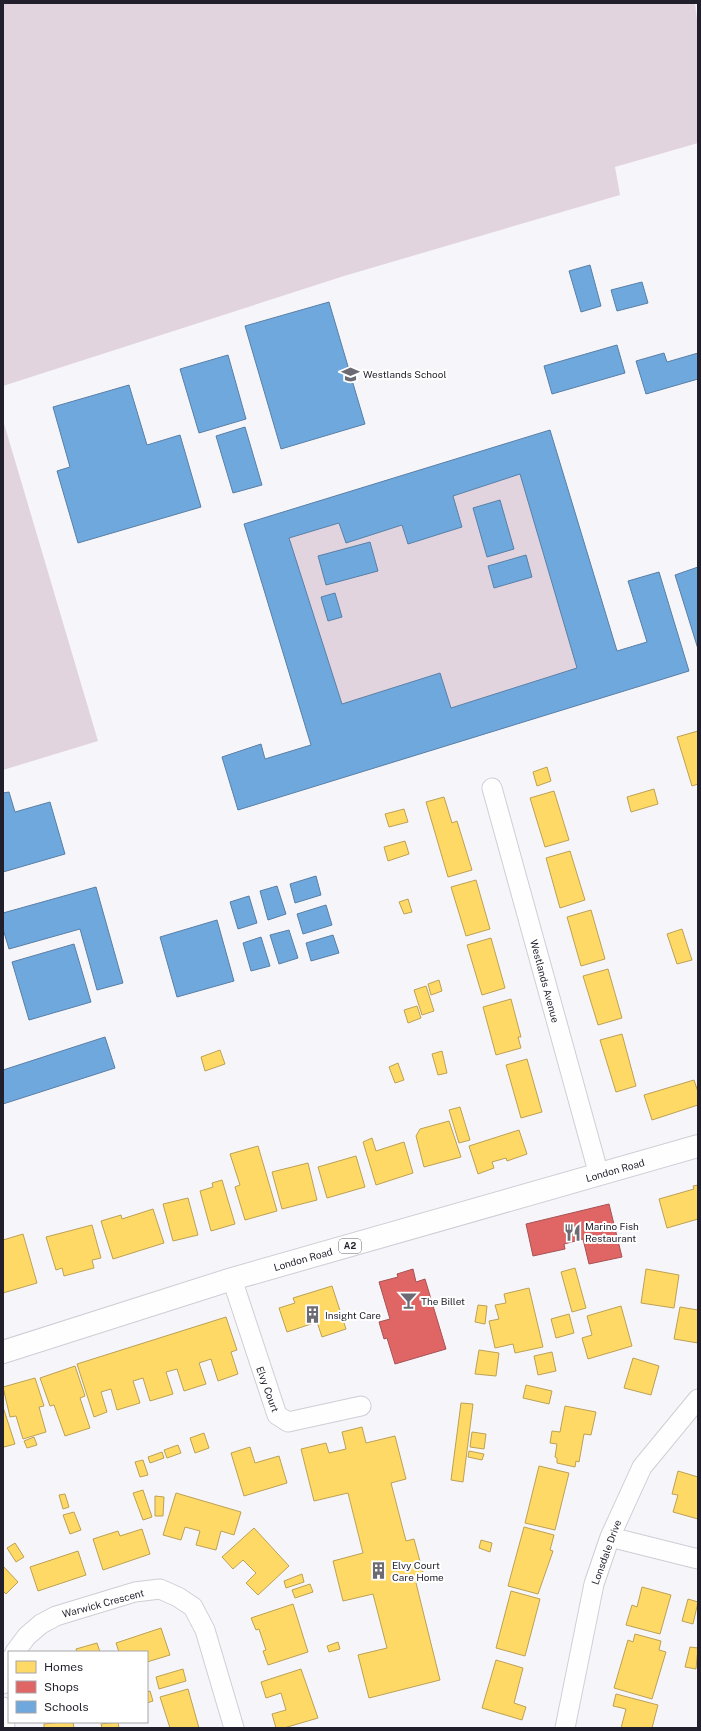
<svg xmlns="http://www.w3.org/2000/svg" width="701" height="1731" viewBox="0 0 701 1731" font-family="'Public Sans',sans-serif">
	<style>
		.green { fill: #e2d4df }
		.homes { fill: #ffd966; stroke: #bca154 }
		.shops { fill: #e06666; stroke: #a75154 }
		.schools { fill: #6fa8dc; stroke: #587fa7; fill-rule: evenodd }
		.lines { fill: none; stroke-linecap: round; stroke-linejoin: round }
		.street-casing { stroke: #cfced6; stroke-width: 21 }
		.primary-casing { stroke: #cfced6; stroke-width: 24 }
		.street { stroke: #fefefe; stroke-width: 19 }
		.primary { stroke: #fefefe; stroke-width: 22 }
		.labels { text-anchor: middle; stroke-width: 4; stroke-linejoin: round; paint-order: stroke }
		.shield { fill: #fff; stroke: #64626b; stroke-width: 1 }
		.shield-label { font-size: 9px; font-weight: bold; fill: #211f2b }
		.poi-label { font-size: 10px; fill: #211f2b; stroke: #fff; text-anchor: start }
		.street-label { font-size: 10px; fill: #211f2b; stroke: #fff }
	</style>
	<rect width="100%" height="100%" fill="#f6f5fa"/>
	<!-- green -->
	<path class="green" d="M3,3h692l3,24v116l-83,24 5,28 -276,81 -341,110z
		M3,420l95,321 -95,29z
		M520,474l57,194 -126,40 -12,-35 -97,31 -53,-166 50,-15 7,20 56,-18 7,19 53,-17 -9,-31z"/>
	<!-- homes -->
	<path class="homes" d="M698,731v53l-6,2 -15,-49z
		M547,767l4,14 -14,5 -4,-14z
		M654,789l4,15 -27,8 -4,-15z
		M554,791l15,49 -24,7 -15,-49z
		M444,797l8,26 5,-2 15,49 -24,7 -22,-75z
		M404,809l4,13 -19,5 -4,-13z
		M405,841l4,13 -21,7 -4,-14z
		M570,851l15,49 -25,8 -14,-50z
		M476,880l14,49 -24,7 -15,-49z
		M408,899l4,13 -8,2 -5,-12z
		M591,910l14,49 -24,7 -14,-49z
		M682,929l10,31 -15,4 -10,-30z
		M491,938l14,50 -23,7 -15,-50z
		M608,969l14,49 -24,7 -15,-49z
		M439,980l3,11 -11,4 -3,-11z
		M426,986l8,25 -12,4 -8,-25z
		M511,999l10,38h-3l3,11 -25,7 -13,-48z
		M417,1006l4,12 -13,5 -4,-13z
		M622,1034l14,52 -20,6 -16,-52z
		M220,1050l5,14 -20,7 -4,-14z
		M442,1051l5,22 -9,2 -6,-21z
		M527,1059l15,53 -21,6 -15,-53z
		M398,1063l6,17 -9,3 -6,-16z
		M694,1080l4,12v13l-46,15 -8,-25z
		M460,1107l10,33 -11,3 -10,-33z
		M449,1121l12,36 -37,10 -8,-31 4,-7z
		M519,1130l8,24 -20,7 -1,-3 -14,4 2,6 -16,6 -9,-28z
		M372,1138l4,13 28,-9 9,31 -37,12 -13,-43z
		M258,1146l19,65 -32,9 -10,-33 5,-2 -10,-31z
		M356,1156l9,31 -38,11 -9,-31z
		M308,1163l9,37 -35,9 -10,-37z
		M222,1180l13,44 -24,7 -11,-40 13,-4 -1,-4z
		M698,1185v34l-31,9 -8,-29 35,-10 -1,-3z
		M188,1198l10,37 -25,6 -10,-37z
		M153,1209l11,34 -51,16 -12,-38 20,-6 1,4z
		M92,1225l9,33 -9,2 2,8 -30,8 -2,-8 -6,2 -10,-33z
		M23,1234l14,49 -34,10v-53z
		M575,1268l11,40 -14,4 -11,-40z
		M646,1269l33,6 -5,33 -33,-5z
		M332,1286l14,43 -24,8 -5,-15 -30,10 -8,-24 16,-5 -2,-5z
		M529,1288l14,59 -28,6 -2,-9 -18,4 -6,-27 10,-2 -4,-14 11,-2 -2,-9z
		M478,1305l9,1 -2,18 -10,-2z
		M621,1306l11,40 -44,13 -6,-21 10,-3 -5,-19z
		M680,1307l18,3v33l-24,-4z
		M569,1314l5,19 -18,5 -5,-19z
		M226,1317l11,33 -6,2 7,22 -20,7 -7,-22 -12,4 7,21 -22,7 -7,-22 -11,3 7,22 -23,7 -7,-23 -10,3 7,22 -23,7 -6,-21 -10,3 6,20 -13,5 -17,-53z
		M479,1350l20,3 -3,23 -21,-2z
		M552,1352l4,19 -18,4 -4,-19z
		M633,1358l26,8 -8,29 -27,-7z
		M75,1366l10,30 -5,2 10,30 -25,8 -11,-31 -4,1 -10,-28z
		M35,1378l9,28 -5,1 7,25 -23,7 -7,-23 -6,1 -7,-30z
		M526,1385l26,6 -3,13 -26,-6z
		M461,1403l12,1 -10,78 -12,-2z
		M565,1406l31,6 -5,23 -7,-1 -5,28 -3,-1 -1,6 -18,-4v-5l-2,-1 2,-13 -7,-1 2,-12 8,1z
		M3,1407l12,37 -11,3 -1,-2z
		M362,1427l4,16 29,-7 11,43 -15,4 15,58 8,-2 11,41 -9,3 24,97 -71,18 -11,-43 29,-7 -14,-54 -30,7 -10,-40 30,-8 -15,-60 -34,8 -13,-52 25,-6 3,10 17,-4 -4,-17z
		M472,1432l14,2 -2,15 -14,-2z
		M204,1433l5,15 -14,5 -5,-15z
		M34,1437l3,8 -10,3 -3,-7z
		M178,1445l3,8 -14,5 -3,-8z
		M250,1447l5,16 24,-7 8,27 -43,13 -13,-43z
		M469,1451l15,3 -2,6 -14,-3z
		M162,1452l2,6 -14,5 -2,-6z
		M143,1460l5,15 -8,2 -5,-15z
		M539,1466l30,7 -14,57 -30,-7z
		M678,1471l20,6v42l-25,-7 5,-17 -6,-1z
		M143,1490l9,27 -9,3 -10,-27z
		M176,1493l65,19 -7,23 -13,-4 -5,19 -20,-5 4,-14 -15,-4 -4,13 -18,-5z
		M65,1494l4,13 -6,2 -4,-14z
		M155,1496l9,1 -1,19h-8z
		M74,1512l7,18 -11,4 -7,-19z
		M524,1527l30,8 -4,15 3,1 -15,43 -30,-8z
		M254,1528l35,38 -31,29 -12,-12 10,-10 -13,-13 -10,9 -11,-12z
		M142,1529l8,25 -47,16 -10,-31 25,-8 2,5z
		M481,1540l11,3 -2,9 -11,-4z
		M15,1543l9,14 -8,5 -9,-14z
		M78,1551l8,24 -48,16 -8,-24z
		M3,1566l15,16 -12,12 -3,-3z
		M302,1574l2,8 -18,6 -2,-7z
		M310,1584l3,8 -18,6 -3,-8z
		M642,1587l29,8 -11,39 -34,-9 6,-20 5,2z
		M511,1591l29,8 -15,57 -29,-8z
		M688,1599l10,3 -5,22 -11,-3z
		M293,1604l15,48 -40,13 -5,-14 3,-1 -7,-21 -3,1 -5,-12z
		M161,1628l9,27 -23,7v-10h-28l-3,-9z
		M635,1634l26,7 -2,9 7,2 -14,47 -38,-11 14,-48 5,2z
		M338,1642l2,7 -11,3 -2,-6z
		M97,1643l3,9h-23l-1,-3z
		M690,1647l8,1 -2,21 -11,-2z
		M496,1660l27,8 -9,35 12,4 -4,13 -40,-12z
		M183,1669l3,12 -27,8 -3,-12z
		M301,1669l17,49 -34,10h-8l-4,-14 14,-4 -5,-17 -15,5 -5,-16z
		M188,1689l11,39h-29l-10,-31z
		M150,1691l3,10 -6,2v-11z
		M616,1694l42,11 -6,23h-31l5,-19 -13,-3z
		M63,1722h10l1,6h-30v-4z
		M118,1722l1,6h-17l-1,-4z"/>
	<!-- shops -->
	<path class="shops" d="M609,1204l13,53 -33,7 -6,-25 -19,5 1,5 -32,7 -7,-32z
		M413,1269l3,13 9,-3 21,70 -51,15 -8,-26 -3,1 -5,-17 11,-3 -11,-37 19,-5 -1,-3z"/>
	<!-- schools -->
	<path class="schools" d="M590,265l11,41 -20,6 -12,-41z
		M642,282l6,21 -31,8 -6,-21z
		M329,302l36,122 -84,25 -36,-123z
		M617,345l8,28 -73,21 -8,-28z
		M664,353l3,9 31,-9v26l-52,15 -10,-33z
		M228,355l18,64 -47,14 -19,-64z
		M129,385l18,60 33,-10 21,72 -123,36 -21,-72 13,-4 -17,-60z
		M245,427l17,58 -29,8 -17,-57z
		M550,430l67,221 30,-9 -19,-61 31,-9 30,99 -451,139 -16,-53 39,-13 4,15 46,-14 -67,-221zM520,474l57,194 -126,40 -11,-35 -98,31 -53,-166 50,-15 7,20 56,-18 6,19 54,-17 -9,-31z
		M500,500l14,49 -27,8 -14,-49z
		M370,542l8,29 -52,14 -8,-29z
		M526,555l6,22 -38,11 -6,-22z
		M698,567v82l-23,-74z
		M335,593l7,24 -14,4 -7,-24z
		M9,792l6,20 35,-10 15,52 -62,18v-79z
		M316,876l5,19 -26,8 -5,-19z
		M277,886l9,28 -18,6 -8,-29z
		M96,887l27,96 -26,7 -17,-61 -71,20 -6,-20v-16z
		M249,896l8,27 -19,6 -8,-27z
		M326,905l6,20 -29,9 -6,-20z
		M217,920l17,61 -57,16 -17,-60z
		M289,930l9,28 -19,6 -9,-29z
		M333,935l6,18 -28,8 -5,-18z
		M261,937l9,29 -19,5 -8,-28z
		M74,944l17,58 -62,18 -17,-58z
		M105,1037l10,31 -112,36v-34z"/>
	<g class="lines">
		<defs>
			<path id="street" d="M492,788l107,387
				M232,1279l45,136 11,7 73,-16
				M610,1537l88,22
				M15,1652l12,-16 14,-12 15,-8 79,-24 25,-3 18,8 15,10 12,23 29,98
				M3,1684l3,-21 3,-3
				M3,1707l2,21
				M565,1728l29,-144 16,-47 32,-70 56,-68"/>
			<path id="primary" d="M3,1352l229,-73 466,-133"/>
		</defs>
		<!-- street casing -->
		<use href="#street" class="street-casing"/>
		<!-- primary casing -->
		<use href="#primary" class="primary-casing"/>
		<!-- street -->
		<use href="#street" class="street"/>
		<!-- primary -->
		<use href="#primary" class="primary"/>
	</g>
	<!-- icons -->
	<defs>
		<symbol id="school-bare" viewBox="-9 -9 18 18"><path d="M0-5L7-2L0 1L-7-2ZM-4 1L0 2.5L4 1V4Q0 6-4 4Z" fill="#6c6a73" stroke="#fff" stroke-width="2.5" paint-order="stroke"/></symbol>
		<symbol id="restaurant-bare" viewBox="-9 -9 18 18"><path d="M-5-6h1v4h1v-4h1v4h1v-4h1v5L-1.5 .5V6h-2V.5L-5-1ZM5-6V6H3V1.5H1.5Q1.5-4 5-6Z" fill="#6c6a73" stroke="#fff" stroke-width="2.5" paint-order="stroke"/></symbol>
		<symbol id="bar-bare" viewBox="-9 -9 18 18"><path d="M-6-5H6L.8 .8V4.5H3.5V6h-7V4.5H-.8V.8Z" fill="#6c6a73" stroke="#fff" stroke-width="2.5" paint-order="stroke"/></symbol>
		<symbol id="building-bare" viewBox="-9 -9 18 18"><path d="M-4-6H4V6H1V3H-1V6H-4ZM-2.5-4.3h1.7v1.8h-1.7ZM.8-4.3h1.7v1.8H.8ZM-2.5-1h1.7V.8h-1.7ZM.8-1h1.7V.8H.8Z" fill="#6c6a73" stroke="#fff" stroke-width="2.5" paint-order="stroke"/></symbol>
	</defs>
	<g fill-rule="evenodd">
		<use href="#school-bare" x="338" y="362" width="25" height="25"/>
		<use href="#restaurant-bare" x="560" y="1220" width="25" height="25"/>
		<use href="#bar-bare" x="396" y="1288" width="25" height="25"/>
		<use href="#building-bare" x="300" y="1302" width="25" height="25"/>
		<use href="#building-bare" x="366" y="1558" width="25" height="25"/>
	</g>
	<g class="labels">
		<!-- shield labels -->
		<rect class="shield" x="339" y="1239" width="22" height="14" rx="3"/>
		<g class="shield-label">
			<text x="350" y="1249">A2</text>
		</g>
		<!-- poi labels -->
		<g class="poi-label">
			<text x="363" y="378">Westlands School</text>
			<text x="585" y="1230">Marino Fish<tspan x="585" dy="12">Restaurant</tspan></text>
			<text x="421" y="1305">The Billet</text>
			<text x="325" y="1319">Insight Care</text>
			<text x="392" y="1569">Elvy Court<tspan x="392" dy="12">Care Home</tspan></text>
		</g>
		<!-- street labels -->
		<g class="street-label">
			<text transform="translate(545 981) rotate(75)" y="4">Westlands Avenue</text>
			<text transform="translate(615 1170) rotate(-16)" y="4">London Road</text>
			<text transform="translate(303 1259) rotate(-16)" y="4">London Road</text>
			<text transform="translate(268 1389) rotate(70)" y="4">Elvy Court</text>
			<text transform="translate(606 1552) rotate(-70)" y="4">Lonsdale Drive</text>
			<text transform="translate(103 1603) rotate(-15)" y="4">Warwick Crescent</text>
		</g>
	</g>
	<!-- border -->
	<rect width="701" height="1731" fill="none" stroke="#211f2b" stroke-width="8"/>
	<!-- legend -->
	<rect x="8" y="1651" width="140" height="72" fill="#ffffff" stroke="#a6a5aa"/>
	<rect x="16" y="1661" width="20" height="12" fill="#ffd966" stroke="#a6a5aa"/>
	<text x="44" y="1671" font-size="12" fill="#211f2b">Homes</text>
	<rect x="16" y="1681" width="20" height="12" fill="#e06666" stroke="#a6a5aa"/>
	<text x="44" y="1691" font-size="12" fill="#211f2b">Shops</text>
	<rect x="16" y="1701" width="20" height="12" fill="#6fa8dc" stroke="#a6a5aa"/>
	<text x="44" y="1711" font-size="12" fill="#211f2b">Schools</text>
</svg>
